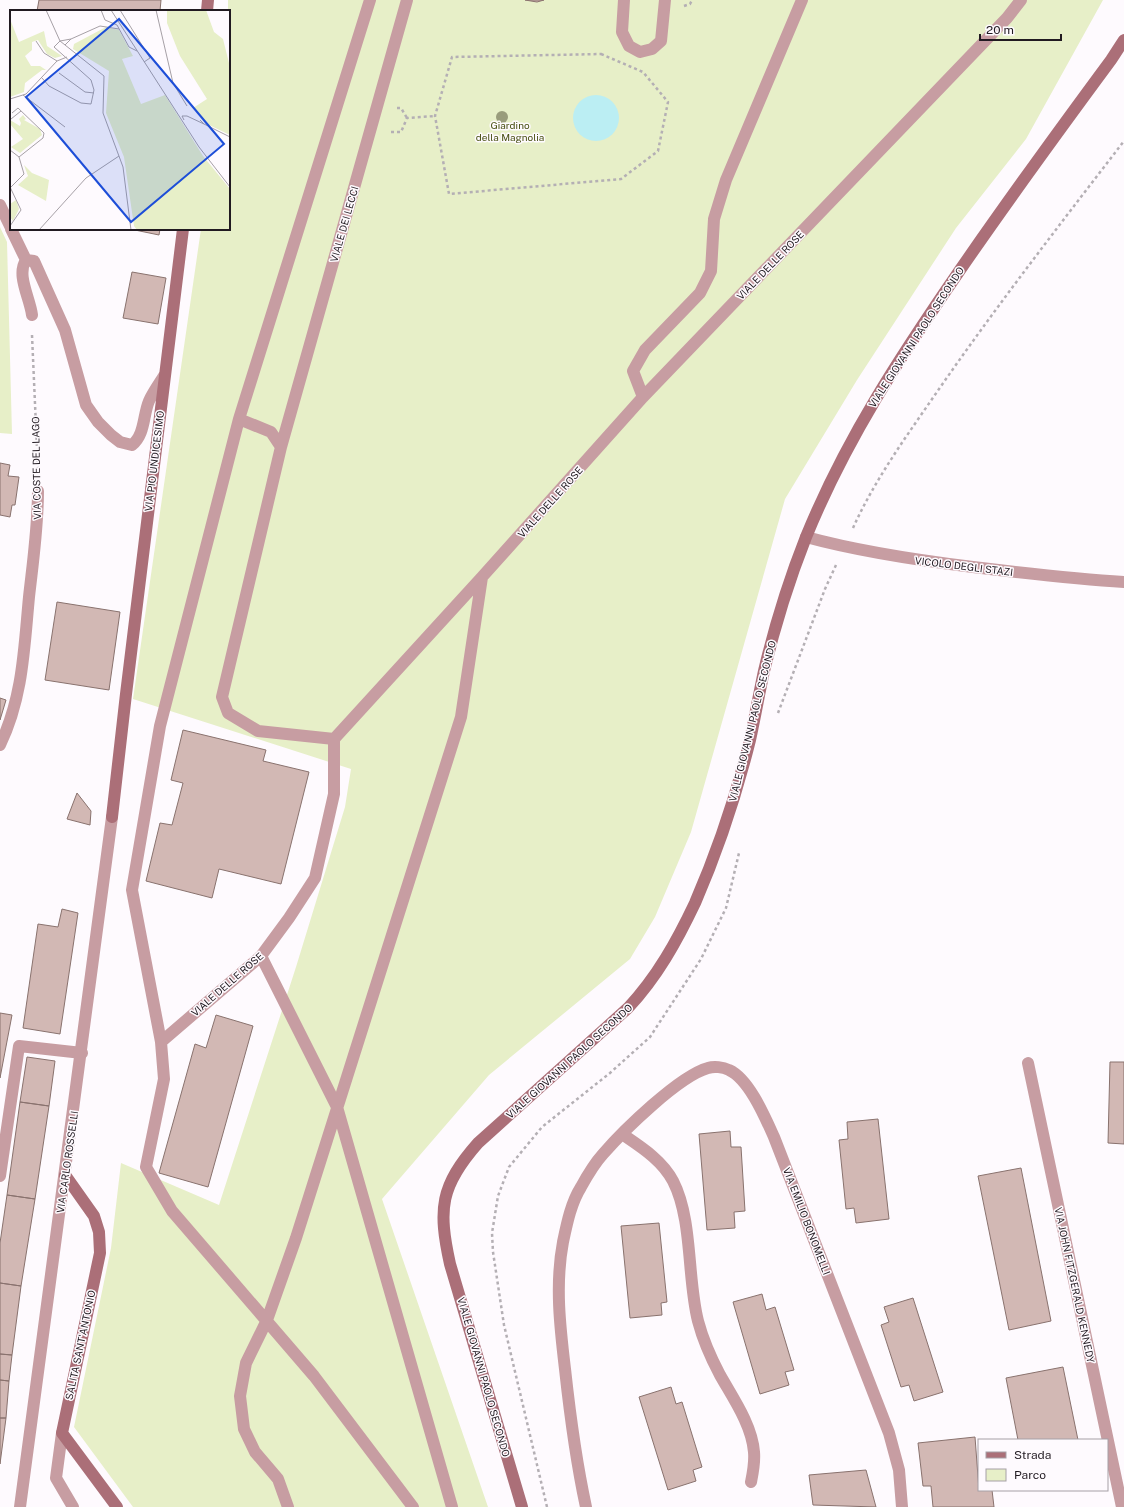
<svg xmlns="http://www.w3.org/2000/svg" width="1124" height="1507" viewBox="0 0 1124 1507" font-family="'Public Sans',sans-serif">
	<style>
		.green { fill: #e7efc8 }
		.water { fill: #bbeef3 }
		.building { fill: #d2b8b4; stroke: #89726e }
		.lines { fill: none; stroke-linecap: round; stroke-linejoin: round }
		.path { stroke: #b4afb4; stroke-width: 2.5; stroke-dasharray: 3 3; stroke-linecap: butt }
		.lane { stroke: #c79da2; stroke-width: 12 }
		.street { stroke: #c79da2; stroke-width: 12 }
		.secondary { stroke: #ab6f78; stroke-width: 12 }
		.tree { fill: #999c7c }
		.labels { text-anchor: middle; stroke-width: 3; stroke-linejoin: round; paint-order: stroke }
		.park-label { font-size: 10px; fill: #474f11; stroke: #fefafe }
		.street-label { font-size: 10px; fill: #211a21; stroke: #fefafe }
		.inset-road { fill: none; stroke: #a6a0a6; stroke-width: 1 }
		.view { fill: #1d4ed8; fill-opacity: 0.15; stroke: #1d4ed8; stroke-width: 2 }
		.inset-edge { fill: none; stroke: #211a21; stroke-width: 2 }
	</style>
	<rect width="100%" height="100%" fill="#fefafe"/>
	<!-- green -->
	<path class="green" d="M228,0h875l-77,139 -70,89 -99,152 -72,119 -94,333 -36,85 -25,42 -141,116 -107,124 106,308h-355l-59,-80 37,-179 10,-85 98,42 77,-238 49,-160 6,-38 -218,-70 68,-470h28z
		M0,227l7,15 5,192 -12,-1z"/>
	<!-- water -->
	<path class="water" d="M573 118a23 23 0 1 1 46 0a23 23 0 1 1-46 0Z"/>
	<!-- building -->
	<path class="building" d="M39,0h122l-1,11h-123z
		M525,0h19l-7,2z
		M130,229h30l-1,6z
		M132,272l34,6 -8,46 -35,-6z
		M0,463l10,2 -2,11 11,1 -4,28h-3l-2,12 -10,-2z
		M57,602l63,10 -11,78 -64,-10z
		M0,698l6,2 -6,20z
		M183,730l83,20 -3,11 46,11 -28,112 -62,-15 -7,29 -66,-17 14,-58 12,2 11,-42 -12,-3z
		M77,793l14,18 -1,14 -23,-6z
		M62,909l16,4 -18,121 -37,-6 15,-104 20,3z
		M0,1013l12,2 -12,63z
		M216,1015l37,11 -45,161 -49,-14 36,-129 11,4z
		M27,1057l28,4 -6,45 -29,-4z
		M1110,1062h14v82l-16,-1z
		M20,1102l29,4 -14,93 -28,-4z
		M878,1119l11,100 -33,4 -2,-15 -8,1 -7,-69 9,-1 -1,-17z
		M730,1131l1,16h10l4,64 -11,1 1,16 -28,2 -8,-96z
		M1021,1168l30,153 -42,9 -31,-154z
		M7,1195l28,4 -14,87 -21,-3v-40z
		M659,1223l8,79 -6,1 1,12 -32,3 -9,-92z
		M0,1283l21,3 -9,69 -12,-1z
		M762,1294l4,16 9,-3 19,63 -9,2 4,13 -29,9 -27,-92z
		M913,1298l30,94 -29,9 -5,-16 -8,2 -20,-62 8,-3 -5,-15z
		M0,1354l12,1 -3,26 -9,-1z
		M1063,1367l15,73h-60l-12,-62z
		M0,1380l9,1 -3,37h-6z
		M671,1387l5,17 6,-2 20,65 -9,3 3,11 -28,9 -29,-93z
		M0,1418h6l-6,46z
		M975,1437l4,53h13l2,17h-61l-2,-21h-8l-5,-43z
		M866,1470l10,37 -63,-2 -4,-30z"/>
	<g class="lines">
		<!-- path -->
		<path class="path" d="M684,6l6,-2 2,-4
			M601,54l42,18 25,30 -10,49 -37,28 -172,15 -14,-78 17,-59z
			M397,108h4l6,10
			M391,132h10l6,-14 28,-2
			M32,335l6,137
			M853,528c22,-49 55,-94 86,-139 59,-85 122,-166 185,-248
			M778,713l47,-124 11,-24
			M547,1507l-43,-182 -11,-73 -1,-19 6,-37 11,-29 33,-40 68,-54 40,-36 51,-78 25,-51 13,-55"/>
		<!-- lane -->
		<path class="lane" d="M370,0l-131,419 -79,307 -28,164 29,152 3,37 -18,88 26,44 142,165 99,131
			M624,0l-2,32 7,14 11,6 12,-3 9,-8 4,-41
			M643,397l-10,-26 12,-21 55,-57 11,-22 3,-52 12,-39 76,-180
			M239,419l32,13 10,15 -59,250 6,16 30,18 76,8
			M281,447l126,-447
			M261,956l76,151 115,400
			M161,1042l100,-86 28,-38 26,-40 19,-84v-55l148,-162 161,-180 364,-379 14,-18
			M288,1507l-10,-28 -23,-27 -11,-23 -4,-33 6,-33 21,-43 29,-82 165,-521 21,-140"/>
		<!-- street -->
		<path class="street" d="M0,205l11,23
			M11,229l15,31
			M32,315c-2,-17 -16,-40 -6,-55l8,1 31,69 21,75 12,17 13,13 9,7 12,3c13,-10 11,-30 17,-44 4,-9 10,-17 15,-25
			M806,537c55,15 110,23 167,30 50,6 101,12 151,15
			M0,745c23,-48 24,-96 29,-148 4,-36 9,-70 9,-106
			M1028,1063l94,444
			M622,1134c19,13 40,26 51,47 20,39 14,97 25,140 5,19 13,37 22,54 13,23 32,50 34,77 1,11 -1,20 -3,30
			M0,1176l19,-130 63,7
			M62,1433l-6,45 17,29
			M20,1507l92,-690
			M586,1507c-10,-46 -16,-92 -21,-138 -5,-42 -10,-85 -2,-127 4,-19 8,-39 18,-55 6,-11 13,-23 22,-33 20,-23 76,-78 105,-86 6,-2 15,-1 21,2 20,9 36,47 45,67l115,296 10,37 3,37"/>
		<!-- secondary -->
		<path class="secondary" d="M207,11l1,-11
			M112,817l14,-123 57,-465
			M65,1175l29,41 5,16 1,21 -38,180 55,74
			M522,1507l-72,-243c-12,-55 -10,-78 28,-121l150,-135c29,-31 49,-67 67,-105 23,-53 41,-107 55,-163 5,-23 9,-46 14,-69 11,-46 25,-91 42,-134 40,-98 94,-180 154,-267 49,-71 100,-141 151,-210l13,-20"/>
	</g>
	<!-- trees -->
	<circle class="tree" cx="502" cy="117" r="6"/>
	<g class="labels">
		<!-- park labels -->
		<g class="park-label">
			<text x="510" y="129">Giardino<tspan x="510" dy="12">della Magnolia</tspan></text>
		</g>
		<!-- street labels -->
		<g class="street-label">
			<text transform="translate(344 224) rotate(-74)" y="4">VIALE DEI LECCI</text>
			<text transform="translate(770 265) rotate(-46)" y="4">VIALE DELLE ROSE</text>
			<text transform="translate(916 337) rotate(-57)" y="4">VIALE GIOVANNI PAOLO SECONDO</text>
			<text transform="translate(154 461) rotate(-83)" y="4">VIA PIO UNDICESIMO</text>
			<text transform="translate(36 468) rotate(-91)" y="4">VIA COSTE DEL LAGO</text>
			<text transform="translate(550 502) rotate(-48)" y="4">VIALE DELLE ROSE</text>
			<text transform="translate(964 566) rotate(7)" y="4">VICOLO DEGLI STAZI</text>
			<text transform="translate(752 721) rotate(-76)" y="4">VIALE GIOVANNI PAOLO SECONDO</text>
			<text transform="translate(227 984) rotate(-41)" y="4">VIALE DELLE ROSE</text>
			<text transform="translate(569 1061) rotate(-42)" y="4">VIALE GIOVANNI PAOLO SECONDO</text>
			<text transform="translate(67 1162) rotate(-82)" y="4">VIA CARLO ROSSELLI</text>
			<text transform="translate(807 1221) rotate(69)" y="4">VIA EMILIO BONOMELLI</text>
			<text transform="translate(1075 1285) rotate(78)" y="4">VIA JOHN FITZGERALD KENNEDY</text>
			<text transform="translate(80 1345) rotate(-78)" y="4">SALITA SANT'ANTONIO</text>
			<text transform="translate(484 1377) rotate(74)" y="4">VIALE GIOVANNI PAOLO SECONDO</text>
		</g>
	</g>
	<!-- overview -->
	<g transform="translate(10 10)">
		<rect width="220" height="220" fill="#fefafe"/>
		<path d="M157,0h39l8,22 9,7 7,28v68l-23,-11 -14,-16 14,-9 -27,-43 -13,-33zM0,9l9,23 25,-11 3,15 15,10 -7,2 -8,-4 -9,-14 -6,2v8l-7,6 6,10h9l6,4h-4l-17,13 -1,9 -14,5zM96,17l13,3 14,26 -11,3 19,45 24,-9 38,61 27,33v41h-93l-3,-4 -10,-69 -18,-44 3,-42 -36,-22 1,-5zM13,105l3,4 -2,1 16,9 2,6 -22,18 -9,-6 12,-8 -13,-15v-4l10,6 1,-3 -2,-4zM14,155l8,8 17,7 -3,21 -28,-16 10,-9zM6,190l3,9 -6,12 -3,-4v-13z" fill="#e7efc8"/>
		<path class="inset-road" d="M36,0l14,31 44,35 -1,37 20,54 8,63M91,0l4,10 12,5 12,22 8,4M101,0l88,137 31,40M110,0l30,48 -6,4M146,0l17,73 14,23M26,31l8,12 13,8M55,35l6,-6 29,-13 19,3M49,63l26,19 9,1M32,68l7,8 32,17 10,1 3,-14 -3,-10 -37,-33 6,-6 11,-2M13,85l42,32M0,89l16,-5 31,-33 10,-4M2,103l6,-5 26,25 -1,5 -24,19M1,109l10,-8M174,110l-2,-4h5l17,8 -4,-4M194,114l26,13M0,140l9,7 5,17 -14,14M0,177l11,23 -11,16M29,220l47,-52 33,-22"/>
		<path class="view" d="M109,9l105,125 -93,78 -105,-125z"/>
		<rect width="220" height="220" class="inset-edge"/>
	</g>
	<!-- legend -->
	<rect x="978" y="1439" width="130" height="52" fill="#fefafe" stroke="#a6a0a6"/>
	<rect x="986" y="1452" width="20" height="6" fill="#ab6f78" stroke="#a6a0a6"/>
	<text x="1014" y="1459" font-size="12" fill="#211a21">Strada</text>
	<rect x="986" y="1469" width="20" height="12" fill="#e7efc8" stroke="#a6a0a6"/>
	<text x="1014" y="1479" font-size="12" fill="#211a21">Parco</text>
	<!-- scale -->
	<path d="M980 34v6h81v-6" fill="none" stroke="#211a21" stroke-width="2"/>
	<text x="986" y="34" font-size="12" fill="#211a21" stroke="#fefafe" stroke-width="3" paint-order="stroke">20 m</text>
</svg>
